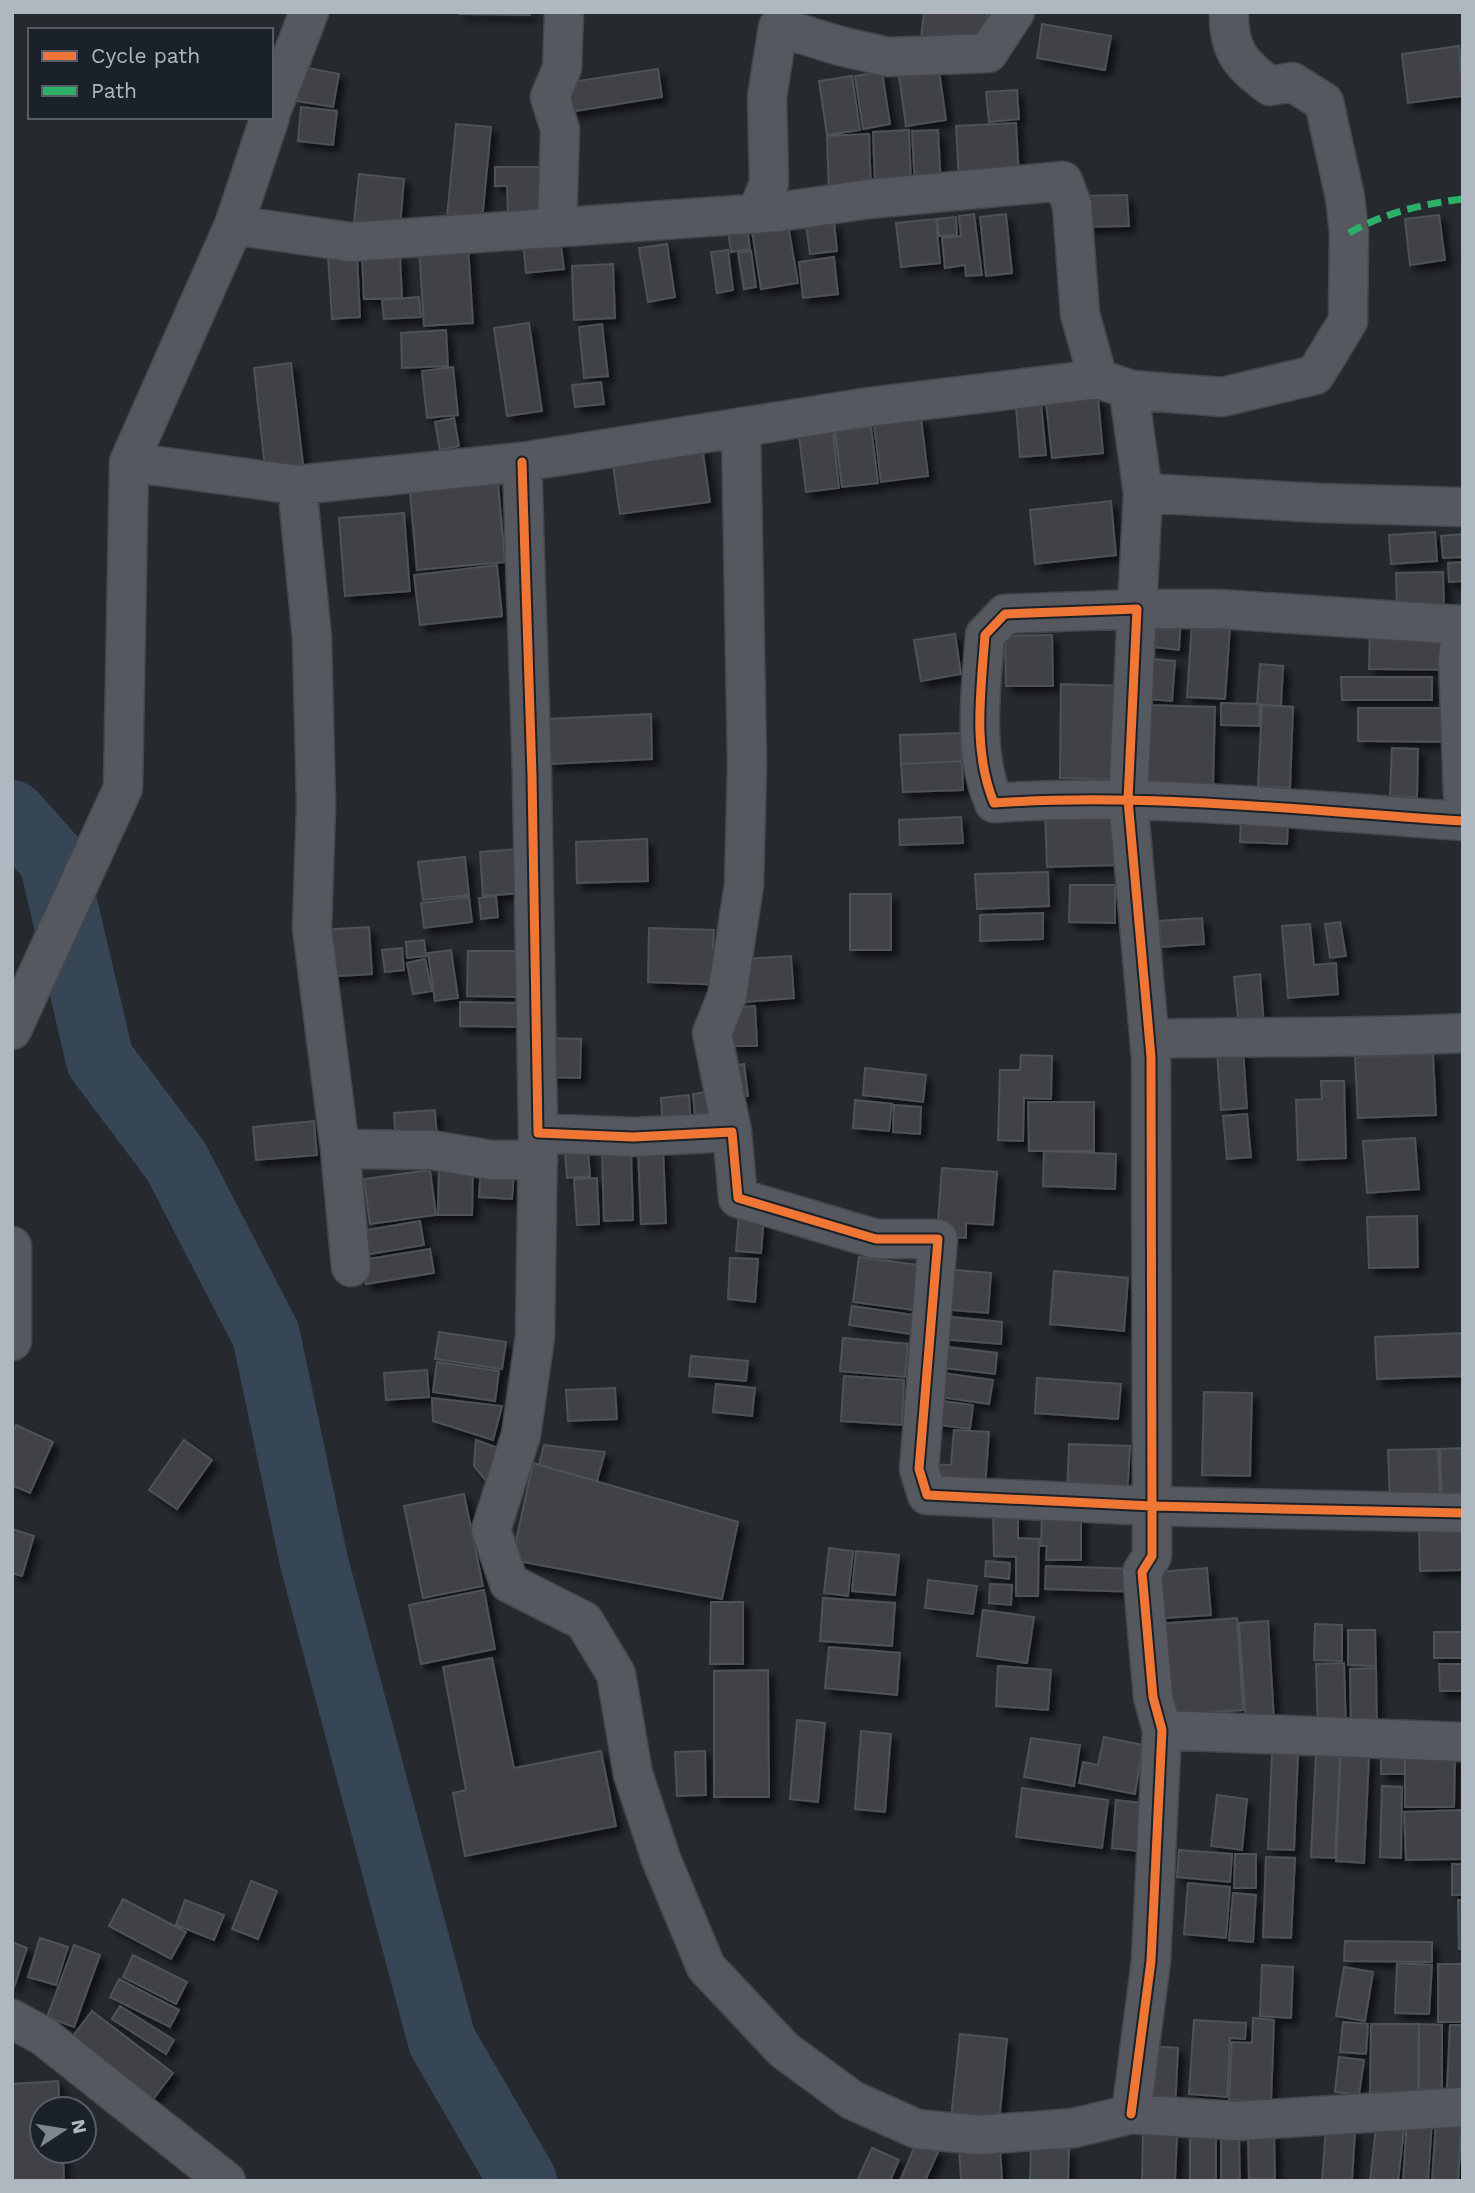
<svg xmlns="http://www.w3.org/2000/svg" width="1475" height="2193" viewBox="0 0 1475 2193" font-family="'Work Sans',sans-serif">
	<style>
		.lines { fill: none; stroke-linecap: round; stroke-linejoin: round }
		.river { stroke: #374657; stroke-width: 68 }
		.building { fill: #3f4347; stroke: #4d5257; stroke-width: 2; filter: url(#shadow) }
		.minor-casing { stroke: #43464a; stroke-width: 41 }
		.minor { stroke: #55585e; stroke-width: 38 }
		.quiet { stroke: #2db169; stroke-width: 7; stroke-dasharray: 14 7; stroke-linecap: butt }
		.cycleway-casing { stroke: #1a2129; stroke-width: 13 }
		.cycleway { stroke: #f07635; stroke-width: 9 }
	</style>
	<defs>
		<filter id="shadow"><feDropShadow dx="6" dy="6" stdDeviation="3.5" flood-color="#0009"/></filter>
	</defs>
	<rect width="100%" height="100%" fill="#262a2f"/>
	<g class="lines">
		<!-- river -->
		<path class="river" d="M12,814l41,46 47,200 76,101 90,174 48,227 128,479 81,140"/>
	</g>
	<!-- building -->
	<path class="building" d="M459,12h71v3l-71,-1z
		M924,12h64l-4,32 -63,-6z
		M1042,24l69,12 -6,34 -68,-12z
		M1459,46l4,50 -55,7 -6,-49z
		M938,63l8,57 -40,6 -8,-58z
		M303,67l36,7 -6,33 -36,-6z
		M658,69l4,28 -93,15 -4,-29z
		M882,72l8,52 -27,5 -8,-53z
		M852,76l8,54 -33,5 -8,-54z
		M1017,90l2,29 -30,3 -3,-30z
		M301,107l36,4 -4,34 -35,-4z
		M1016,123l3,54 -60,4 -3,-55z
		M456,124l35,3 -9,94 -35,-4z
		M909,130l2,53 -36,2 -2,-53z
		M938,130l3,56 -26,1 -3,-56z
		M869,134l2,58 -42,1 -2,-57z
		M495,167h46l1,43 -34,1 -1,-25h-12z
		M359,174l45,5 -4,49 -46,-5z
		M1127,195l2,31 -47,1 -1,-31z
		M974,214l8,61 -16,1 -1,-11 -20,3 -3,-30 19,-2 -2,-20z
		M1006,214l6,59 -26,3 -6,-59z
		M1439,215l6,45 -35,5 -5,-46z
		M956,217l1,18 -18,1 -2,-17z
		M936,219l4,44 -39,4 -5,-44z
		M834,222l3,29 -27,3 -4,-29z
		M788,225l10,58 -37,6 -9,-58z
		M747,227l3,22 -19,3 -3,-22z
		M560,239l4,30 -38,4 -3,-30z
		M667,244l8,53 -27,5 -9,-54z
		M468,246l5,77 -49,3 -5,-78z
		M728,250l5,40 -16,3 -6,-41z
		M751,251l5,36 -12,2 -6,-36z
		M357,254l3,63 -28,2 -4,-64z
		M400,255l2,43 -38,1 -2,-43z
		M834,257l4,37 -35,4 -4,-36z
		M613,264l2,54 -41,2 -2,-54z
		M419,297l2,20 -37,2 -2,-19z
		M529,323l13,88 -35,5 -13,-88z
		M602,324l6,52 -24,2 -5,-51z
		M446,330l2,36 -46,2 -1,-35z
		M291,363l12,101 -38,4 -11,-100z
		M453,367l5,48 -31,3 -5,-47z
		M601,382l3,22 -29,3 -3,-22z
		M1098,397l5,56 -51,5 -6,-56z
		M1041,404l5,51 -26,2 -4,-51z
		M454,418l5,28 -19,4 -5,-28z
		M921,418l7,58 -47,6 -7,-58z
		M871,427l7,56 -36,4 -7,-55z
		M833,432l6,56 -33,4 -7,-56z
		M702,446l8,56 -90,12 -8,-56z
		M498,483l7,79 -88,8 -7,-78z
		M1111,501l5,54 -81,9 -5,-54z
		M404,513l6,78 -65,5 -6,-78z
		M1435,532l2,29 -46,3 -2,-29z
		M1463,534v23l-20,1 -2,-22z
		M1463,562v19l-14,1 -1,-19z
		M497,565l5,51 -82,9 -6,-50z
		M1443,572l1,35 -47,1 -1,-35z
		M1148,614l33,3 -2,33 -34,-4z
		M1192,624l38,3 -5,72 -38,-2z
		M1370,626l93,3v41l-94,-1z
		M955,634l6,40 -40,7 -7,-41z
		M1052,635l1,51h-47l-1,-50z
		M1138,658l37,3 -3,40 -37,-3z
		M1260,664l23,2 -2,40 -24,-2z
		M1341,677h91v23h-90z
		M1061,684l63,2 -2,94 -62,-2z
		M1221,703l39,1 -1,22 -38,-1z
		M1144,705l71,2 -2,79 -72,-3z
		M1262,705l31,2 -3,81 -32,-2z
		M1358,708h91l-1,34 -90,-1z
		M651,714l1,45 -103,5 -1,-45z
		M961,733l1,28 -61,3 -1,-29z
		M1392,748l26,1 -1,48 -27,-1z
		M962,761l1,29 -60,2 -2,-28z
		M1116,808l2,57 -71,2 -2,-57z
		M961,817l2,26 -63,2 -1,-25z
		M1241,819l47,1 -1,24 -47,-2z
		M647,839l1,42 -71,2 -1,-41z
		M518,849l4,44 -39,3 -3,-44z
		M465,857l4,38 -46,5 -5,-38z
		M1048,872l1,34 -72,3 -2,-35z
		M1070,885h45v38l-46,-1z
		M850,894h41v56h-41z
		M496,896l2,21 -17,2 -2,-21z
		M469,897l3,25 -48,6 -3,-25z
		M1043,913v26l-63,2v-26z
		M1202,918l2,26 -43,3 -2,-26z
		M1340,922l6,34 -16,2 -5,-34z
		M1310,924l4,41 22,-2 2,31 -50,4 -6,-72z
		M369,927l3,47 -49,3 -3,-47z
		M649,928l65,2 -1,17 14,1 -1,37 -78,-3z
		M424,940l2,16 -19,2 -1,-16z
		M402,948l2,22 -19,2 -3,-22z
		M451,950l7,48 -23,3 -7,-48z
		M468,951h49l-1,46 -49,-1z
		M791,956l3,42 -49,4 -3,-43z
		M425,959l7,32 -19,3 -6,-31z
		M1260,974l4,52 -25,1 -5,-50z
		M460,1002l61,1v24l-61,-1z
		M755,1006l2,40h-26l-1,-38z
		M543,1038l38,1 -1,39 -38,-1z
		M1243,1049l4,59 -26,2 -4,-59z
		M1433,1054l3,61 -78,3 -3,-61z
		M1021,1055l31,1 -1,43 -27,-1 -1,43 -25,-1 2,-70h20z
		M744,1064l4,32 -14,2 -5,-31z
		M865,1068l61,7 -3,27 -60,-7z
		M1321,1081h23l2,77 -48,2 -2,-60 26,-1z
		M707,1092l3,36 -14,1 -3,-35z
		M689,1095l2,35 -28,2 -2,-34z
		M855,1100l37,4 -3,27 -36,-3z
		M1028,1102h66v49h-65z
		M894,1105l27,2 -1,27 -27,-2z
		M435,1110l2,29 -41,3 -2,-29z
		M1247,1114l4,43 -24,2 -4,-43z
		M314,1121l3,34 -61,5 -3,-33z
		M1415,1138l4,51 -52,4 -4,-52z
		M663,1146l3,77 -25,1 -3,-76z
		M631,1149l2,71 -29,1 -2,-71z
		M588,1151l2,25 -23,2 -2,-25z
		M1044,1151l72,3 -1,35 -72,-3z
		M439,1165h34l-1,50h-34z
		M942,1168l55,4 -4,53 -27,-2v15l-29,-2z
		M481,1169l33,3 -2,27 -33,-2z
		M430,1170l6,45 -66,9 -6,-45z
		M597,1178l2,46 -22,1 -3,-46z
		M739,1213l25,2 -3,38 -25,-2z
		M1417,1216l1,51 -49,1 -2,-51z
		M420,1221l4,24 -60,10 -3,-24z
		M430,1249l4,24 -68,11 -4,-24z
		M859,1257l60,8 -6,45 -60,-8z
		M730,1258l28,1 -3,43 -27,-3z
		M944,1269l47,4 -3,40 -47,-4z
		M1054,1271l74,7 -4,53 -74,-7z
		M852,1306l62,9 -3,19 -62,-9z
		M942,1316l60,6 -1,22 -61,-5z
		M439,1332l67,10 -4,27 -67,-10z
		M1463,1333v43l-86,3 -2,-42z
		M843,1338l65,6 -3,33 -65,-6z
		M939,1346l58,7 -2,21 -58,-7z
		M691,1356l57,5 -2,20 -57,-5z
		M437,1362l62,9 -4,30 -62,-9z
		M427,1370l2,27 -43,3 -2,-27z
		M936,1372l57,8 -4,24 -56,-8z
		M844,1376l60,4 -2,45 -61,-4z
		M1037,1378l84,6 -3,35 -83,-6z
		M716,1384l39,4 -3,28 -39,-4z
		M615,1388l2,31 -49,2 -2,-31z
		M1204,1392l48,1 -2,83 -48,-1z
		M432,1398l70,8 -9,34 -60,-19z
		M934,1400l39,5 -3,24 -39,-5z
		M16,1425l37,17 -23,51 -18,-8v-51z
		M954,1430l35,2 -4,56 -58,-4 1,-20 23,1z
		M184,1440l28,20 -35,49 -28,-19z
		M476,1440l33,12 -14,40 -21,-26z
		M1069,1444l61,2 -3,52 -60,-2z
		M544,1445l61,7 -8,29 -58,-16z
		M1463,1448v52h-21l-2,-51z
		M1438,1449l2,50 -50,1 -2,-50z
		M533,1463l205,59 -16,77 -210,-39z
		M464,1494l19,92 -60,12 -19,-92z
		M1042,1513h39v47h-35l1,-14h-6z
		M993,1515h25v23l21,1 -1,57h-22v-39l-22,-1z
		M1463,1525v45l-43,1 -1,-45z
		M12,1529l22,7 -12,40 -10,-3z
		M829,1548l24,3 -5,45 -24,-3z
		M856,1551l43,4 -4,40 -43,-4z
		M986,1561l24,2 -1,16 -24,-3z
		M1046,1566l94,3 -1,23 -94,-3z
		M1207,1568l4,47 -61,4 -4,-46z
		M928,1580l49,6 -4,28 -48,-6z
		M990,1584l22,1 -1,20 -22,-2z
		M484,1590l11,59 -74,15 -12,-59z
		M823,1598l72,5 -3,43 -72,-5z
		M711,1602h32v62h-33z
		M983,1610l51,7 -7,46 -50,-7z
		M1237,1618l6,92 -80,5 -6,-91z
		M1268,1621l6,99 -28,2 -7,-99z
		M1315,1624l27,1v36l-28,-1z
		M1348,1630h27l1,36 -28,-1z
		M1434,1632h29v26h-29z
		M829,1647l71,6 -3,42 -72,-7z
		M492,1658l22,110 87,-17 15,75 -151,30 -12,-63 13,-3 -23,-123z
		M1344,1663l2,68h-28l-2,-67z
		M1439,1664h24v27h-23z
		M998,1666l53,4 -3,40 -52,-4z
		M1376,1668l1,64 -26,-1 -1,-62z
		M768,1670l1,127h-55v-126z
		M797,1720l28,3 -7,79 -28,-3z
		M861,1731l30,3 -6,78 -30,-3z
		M1104,1737l39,8 -8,49 -56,-11 4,-21 15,3z
		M1031,1738l49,7 -6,41 -50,-9z
		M705,1751l1,44 -29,1 -2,-44z
		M1272,1753l26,1 -4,96 -26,-1z
		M1316,1754l24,2 -5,102 -24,-1z
		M1341,1754l28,1 -5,108 -28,-2z
		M1381,1756h24v18h-24z
		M1405,1756h50l-1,51h-49z
		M1382,1786l20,1 -1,71 -21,-1z
		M1022,1788l86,12 -6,48 -86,-11z
		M1217,1795l30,4 -5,51 -31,-4z
		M1116,1800l25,3 -4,48 -25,-3z
		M1463,1810v49l-57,1 -2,-48z
		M1179,1850l53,4 -2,28 -53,-5z
		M1235,1854h21v34h-22z
		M1266,1857l29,1 -4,80 -28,-1z
		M1452,1864h11v31h-11z
		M251,1881l26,10 -19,48 -26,-10z
		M1188,1883l42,4 -4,51 -42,-4z
		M1233,1893l23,2 -3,47 -24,-2z
		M123,1899l63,33 -15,27 -62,-33z
		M185,1900l39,15 -10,25 -38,-15z
		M1458,1900h5v49h-4z
		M40,1938l28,9 -12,38 -28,-8z
		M1345,1941l87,1v20l-88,-1z
		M12,1942l15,6 -13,39 -2,-1z
		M74,1945l26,10 -26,72 -27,-10z
		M133,1955l54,27 -11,22 -53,-27z
		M1397,1963l35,2 -3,49 -34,-1z
		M1438,1964h25v58h-25z
		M1262,1965l31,2 -2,51 -31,-2z
		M1344,1967l29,5 -8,49 -29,-5z
		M119,1979l60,31 -9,17 -60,-30z
		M120,2006l54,34 -8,14 -54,-35z
		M92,2011l81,62 -22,29 -81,-62z
		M1253,2018l21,2 -3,82 -42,-2 3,-58 20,1z
		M1194,2020l52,3 -1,16 -15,-1 -3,59 -38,-3z
		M1343,2022l25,2 -2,30 -26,-2z
		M1371,2024h48l-1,69 -48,-1z
		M1419,2024l23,1v64l-23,1z
		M1450,2025h13v64l-16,-1z
		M960,2034l47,5 -8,84 -48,-5z
		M1149,2046l29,2 -3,64 -29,-2z
		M1339,2057l25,3 -5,35 -24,-3z
		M58,2081l2,28h-18v42h21l1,30h-52v-97z
		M1377,2118l28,3 -7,60h-28z
		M1407,2119l25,2 -4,60h-25z
		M1436,2120l26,2 -4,59h-26z
		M1190,2128h26v53h-26z
		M1326,2128l29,3 -3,50h-30z
		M1248,2132h26l1,47h-26z
		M1143,2134l34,1 -2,46h-33z
		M1239,2138l1,43h-19v-42z
		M916,2143l22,9 -13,29h-25z
		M1000,2146l2,35h-41l-2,-33z
		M872,2148l27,12 -9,21h-33z
		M1031,2148l38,1 -1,32h-38z"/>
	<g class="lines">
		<defs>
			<path id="minor" d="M271,112l38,-100
				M757,214l12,-31 -2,-86 11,-70 62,19 48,11 100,-4 27,-41
				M234,225l116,17 428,-30 91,-13 194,-18 9,24 8,109 18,65 34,11 -2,10 13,93 -6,116h82l243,16 -4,34 5,135
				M557,228l3,-99 -10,-32 12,-29 2,-56
				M1132,390l90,7 93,-22 33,-54 1,-88 -4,-36 -21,-95 -32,-20 -22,4c-29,-21 -42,-36 -41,-74
				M129,462l168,23 225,-23 347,-55 229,-28
				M522,462l10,314 6,357 95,4 99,-5 6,66 138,41h62l-19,230 8,26 225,11v50l-10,16 11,125 9,33 -11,231 -20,153
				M297,485l15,153 4,167 -4,123 28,221 11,118
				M1143,493l177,10 143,4
				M1463,821c-156,-10 -314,-29 -469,-18 -22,-53 -13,-112 -9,-168l20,-21 132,-5 -9,191 23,257 1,449 311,7
				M12,1030l111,-242 6,-326 105,-237 36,-108
				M1150,1039c104,-3 208,0 313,-6
				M732,1132l-20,-99 15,-37 17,-111 3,-120 -6,-338
				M538,1133l-3,204 -14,98 -30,95 18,53 75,38 32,53 17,100 28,85 45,108 78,83 68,50 65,29 62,6 95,-7 57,-14 106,7 226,-14
				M340,1149l92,1 59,10h47
				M12,1246v95
				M1162,1730l301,12
				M12,2019l31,17 183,145"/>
		</defs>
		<!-- minor casing -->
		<use href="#minor" class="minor-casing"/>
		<!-- minor -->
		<use href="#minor" class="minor"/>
		<!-- quiet -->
		<path class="quiet" d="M1349,233c35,-20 73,-29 114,-34"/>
		<defs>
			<path id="cycleway" d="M522,462l10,314 6,357 95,4 99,-5 6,66 138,41h62l-19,230 8,26 225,11v50l-10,16 11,125 9,33 -11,231 -20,153
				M1463,821c-156,-10 -314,-29 -469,-18 -22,-53 -13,-112 -9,-168l20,-21 132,-5 -9,191 23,257 1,449 311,7"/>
		</defs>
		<!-- cycleway casing -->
		<use href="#cycleway" class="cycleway-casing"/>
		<!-- cycleway -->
		<use href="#cycleway" class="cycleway"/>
	</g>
	<!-- border -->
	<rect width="1475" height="2193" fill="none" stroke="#afb7c1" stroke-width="28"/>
	<!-- legend -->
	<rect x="28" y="28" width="245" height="91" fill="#1a2129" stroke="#565d66" stroke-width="2"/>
	<rect x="42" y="51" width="35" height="10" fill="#f07635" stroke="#565d66" stroke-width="2"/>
	<text x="91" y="63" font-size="21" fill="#afb7c1">Cycle path</text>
	<rect x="42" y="86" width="35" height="10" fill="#2db169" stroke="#565d66" stroke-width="2"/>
	<text x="91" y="98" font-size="21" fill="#afb7c1">Path</text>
	<!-- north arrow -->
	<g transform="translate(63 2130) rotate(78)"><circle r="33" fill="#1a2129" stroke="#565d66" stroke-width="2"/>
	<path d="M0-5L12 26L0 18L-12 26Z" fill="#7f868e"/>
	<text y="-10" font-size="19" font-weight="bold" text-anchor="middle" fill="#afb7c1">N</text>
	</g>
</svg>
